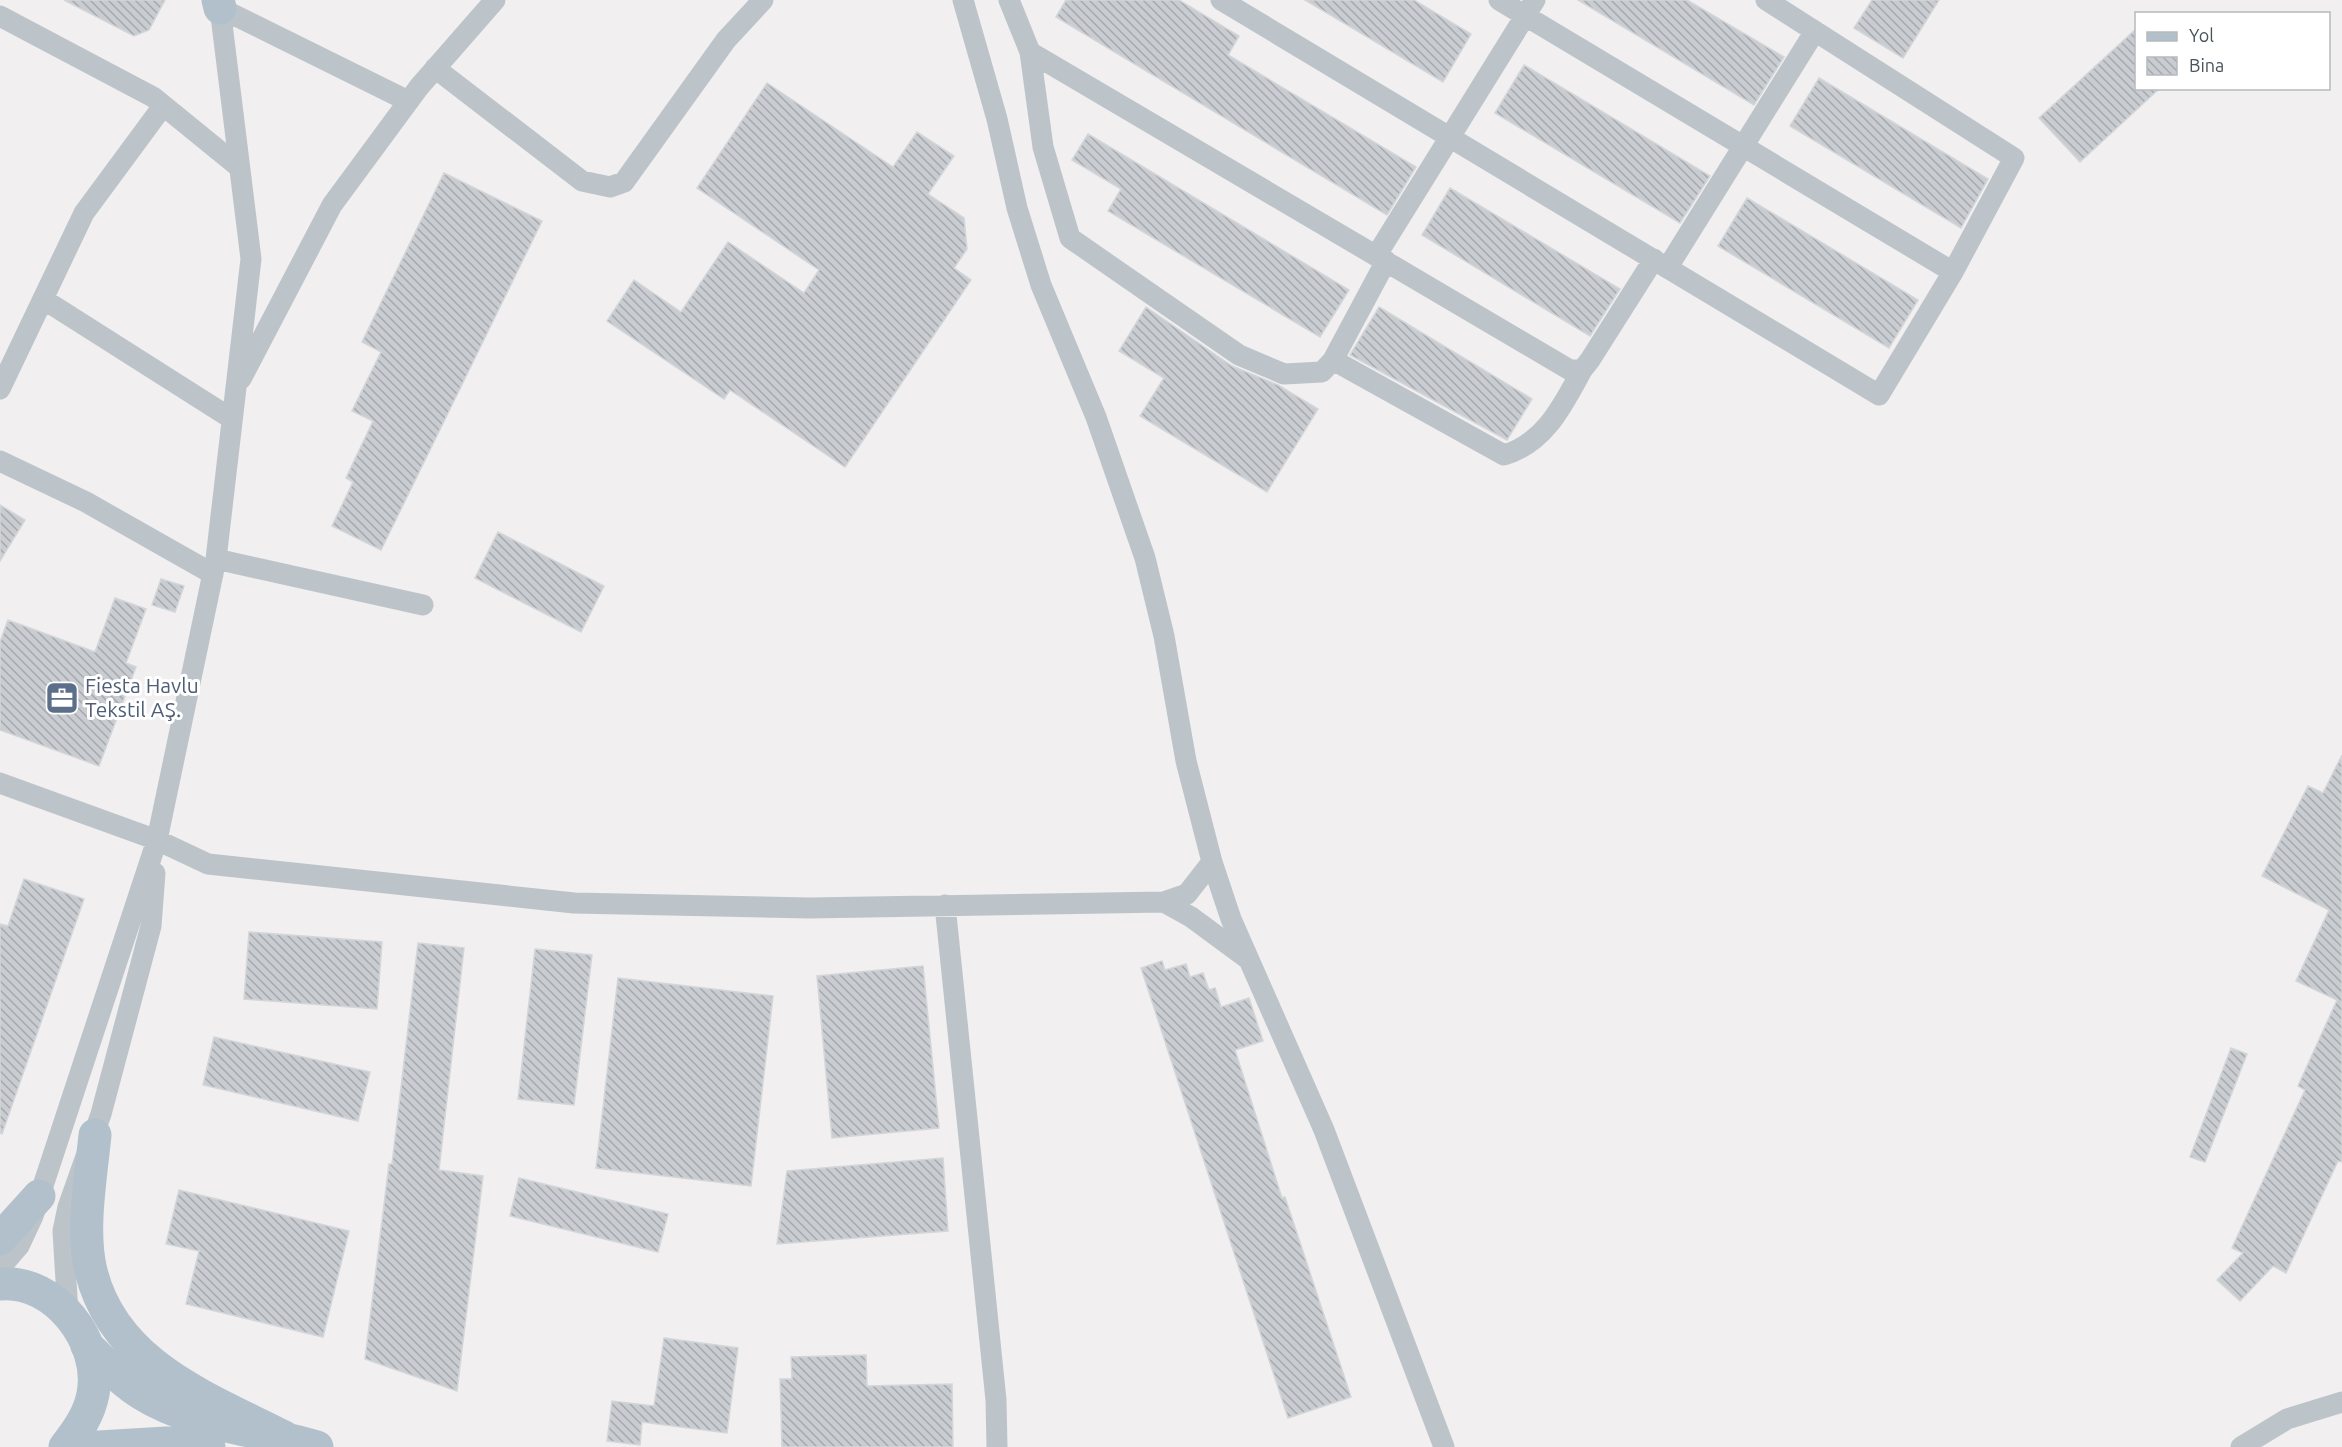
<svg xmlns="http://www.w3.org/2000/svg" width="2342" height="1447" viewBox="0 0 2342 1447" font-family="Ubuntu,sans-serif">
	<style>
		.building { fill: url(#building-back-hatch); stroke: #d3d6d9; stroke-width: 1.5 }
		.lines { fill: none; stroke-linecap: round; stroke-linejoin: round }
		.street { stroke: #bcc4ca; stroke-width: 21 }
		.primary { stroke: #b1c0cb; stroke-width: 33 }
		.labels { text-anchor: middle; stroke-width: 6; stroke-linejoin: round; paint-order: stroke }
		.service-label { font-size: 21px; fill: #4e5e75; stroke: #fff; text-anchor: start }
	</style>
	<defs>
		<pattern id="building-back-hatch" width="6" height="6" patternUnits="userSpaceOnUse" patternTransform="scale(1.5)"><rect width="6" height="6" fill="#c9ccd1"/><path d="M-1 5l2 2M0 0l6 6M5-1l2 2" fill="none" stroke="#a5a8ad"/></pattern>
	</defs>
	<rect width="100%" height="100%" fill="#f1efef"/>
	<!-- building -->
	<path class="building" d="M64,0h101l-16,30 -15,6z
		M1066,0h113l60,36 -11,19 188,112 -29,48 -331,-198z
		M1305,0h109l57,34 -28,48z
		M1578,0h109l97,57 -30,48z
		M1872,0h67l-36,58 -49,-30z
		M2136,29v59h24l-80,74 -41,-44z
		M1524,65l186,111 -30,47 -185,-110z
		M1819,78l169,101 -27,49 -171,-102z
		M767,83l126,84 24,-35 37,24 -26,38 36,24 3,31 -13,19 17,12 -126,187 -115,-77 -6,9 -117,-78 27,-41 47,32 47,-70 76,51 15,-23 -122,-82z
		M1088,134l261,156 -29,47 -212,-126 13,-22 -49,-29z
		M444,173l98,48 -161,329 -49,-24 21,-44 -7,-4 27,-57 -21,-10 29,-59 -19,-10z
		M1450,188l170,101 -30,47 -168,-101z
		M1747,198l171,102 -29,48 -171,-102z
		M1146,307l86,59 46,19 40,24 -51,83 -127,-76 24,-38 -45,-27z
		M1379,307l153,92 -25,41 -157,-85z
		M0,505l25,15 -25,41z
		M498,532l106,54 -23,46 -106,-54z
		M161,579l23,7 -9,26 -23,-7z
		M115,598l31,11 -20,54 10,4 -37,99 -99,-36v-88l8,-22 87,32z
		M2342,755v407l-4,-1 -52,112 -13,-7 -33,35 -23,-21 26,-27 -11,-5 73,-158 -7,-4 39,-86 -41,-19 33,-71 -67,-34 46,-90 15,7z
		M24,879l60,20 -82,235 -2,-1v-209l8,2z
		M249,932l133,10 -5,67 -133,-10z
		M418,943l46,5 -25,222 44,6 -26,215 -92,-32 24,-195h3z
		M535,949l57,6 -18,150 -56,-6z
		M1162,961l3,9 21,-6 4,13 13,-4 6,17 6,-2 6,19 28,-9 14,43 -28,9 47,148 3,-1 66,200 -63,21 -147,-450z
		M923,966l16,162 -107,10 -15,-162z
		M618,978l155,18 -22,190 -155,-18z
		M214,1037l156,35 -12,49 -155,-36z
		M2231,1048l16,6 -42,108 -15,-5z
		M943,1158l5,73 -171,13 10,-73z
		M519,1178l149,36 -10,38 -148,-36z
		M179,1190l170,41 -26,106 -137,-33 13,-53 -33,-7z
		M664,1338l74,10 -11,85 -85,-11 -2,23 -33,-4 5,-40 42,5z
		M866,1355l1,31 85,-2 1,63h-171l-2,-68h12l-1,-22z"/>
	<g class="lines">
		<!-- street -->
		<path class="street" d="M963,0l34,119 20,89 24,77 55,132 49,141 19,78 22,125 26,101 19,57 93,211 120,317
			M1009,0l21,52 13,95 27,91 169,117 45,19 38,-2 11,-12 53,-99
			M1221,0l658,395 74,-123 61,-114 -248,-158
			M1499,0l454,272
			M220,8l188,93
			M0,16l153,81 86,70
			M1030,52l540,318h12l8,-10 64,-101
			M435,68l147,113 28,6 14,-5 102,-142 37,-40
			M1376,256l159,-256
			M1668,267l147,-236
			M43,299l189,120
			M1333,360l171,95c41,-12 59,-50 78,-85
			M241,379l91,-174 87,-118 76,-87
			M0,389l84,-176 79,-107
			M0,461l86,41 127,72
			M216,559l207,46
			M0,783l157,57 51,24 366,39 235,5 355,-6 23,-8 25,-32
			M1164,902l27,15 57,42
			M945,905l51,495 1,47
			M0,1268l19,-22 14,-30 124,-376 59,-281 35,-300 -31,-251
			M68,1314l-5,-83 5,-24 33,-93 50,-188 4,-53
			M2241,1447l46,-28 55,-17"/>
		<!-- primary -->
		<path class="primary" d="M218,0l2,8
			M95,1135c-4,41 -14,96 -4,136 23,94 117,127 193,166
			M0,1239l39,-43
			M0,1284c55,-5 103,58 93,110 -4,21 -15,36 -28,53
			M87,1346c17,16 34,35 55,48 51,32 118,36 175,53
			M99,1447l68,-4 42,4"/>
	</g>
	<!-- icons -->
	<defs>
		<symbol id="office-square" viewBox="-11 -11 22 22"><rect x="-9" y="-9" width="18" height="18" rx="4" fill="#5c6f8a" stroke="#fff"/><path d="M-6-3h4V-5.5h4V-3h4V5H-6ZM-1-4.5V-3h2v-1.5ZM-6 0V1H6V0Z" fill="#fff"/></symbol>
	</defs>
	<g fill-rule="evenodd">
		<use href="#office-square" x="43" y="679" width="38" height="38"/>
	</g>
	<g class="labels">
		<!-- service labels -->
		<g class="service-label">
			<text x="85" y="693">Fiesta Havlu<tspan x="85" dy="24">Tekstil AŞ.</tspan></text>
		</g>
	</g>
	<!-- legend -->
	<rect x="2135" y="12" width="195" height="78" fill="#ffffff" stroke="#b6babd" stroke-width="1.5"/>
	<rect x="2147" y="32" width="30" height="9" fill="#b1c0cb" stroke="#b6babd" stroke-width="1.5"/>
	<text x="2189" y="42" font-size="18" fill="#49535a">Yol</text>
	<rect x="2147" y="57" width="30" height="18" fill="url(#building-back-hatch)" stroke="#b6babd" stroke-width="1.5"/>
	<text x="2189" y="72" font-size="18" fill="#49535a">Bina</text>
</svg>
